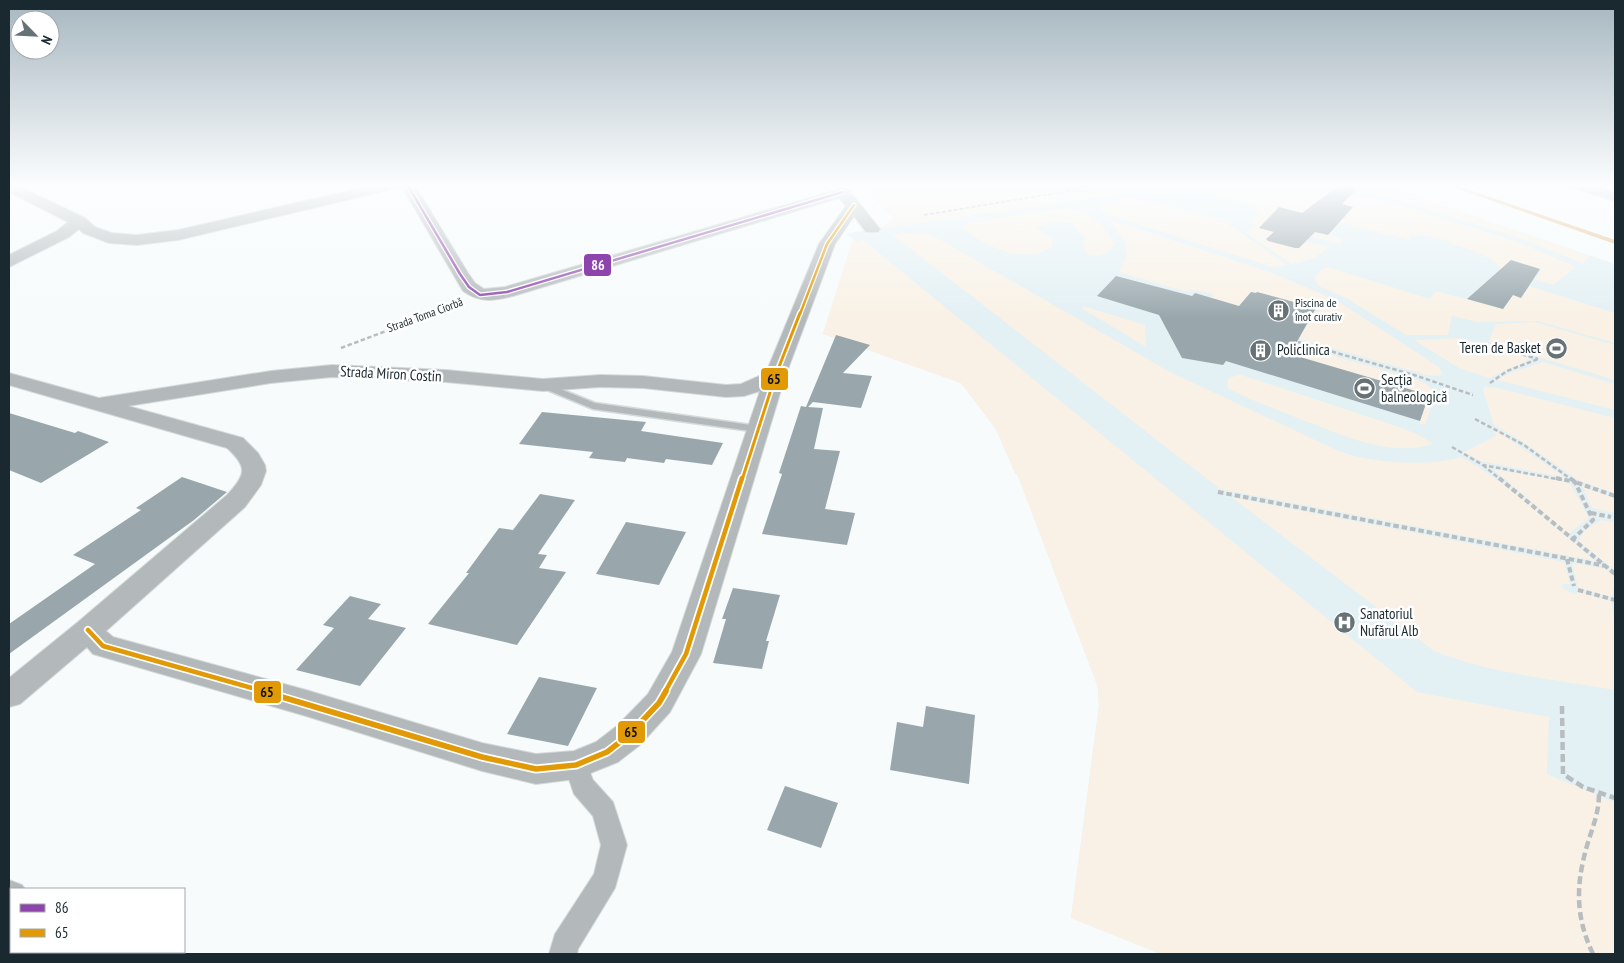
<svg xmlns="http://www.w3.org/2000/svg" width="1624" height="963" viewBox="0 0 1624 963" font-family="'PT Sans Narrow',sans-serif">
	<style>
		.built { fill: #e3f0f4 }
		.green { fill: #f9f1e5 }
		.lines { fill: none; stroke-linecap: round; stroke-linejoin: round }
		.stream { fill: #e6bc83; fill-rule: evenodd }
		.building { fill: #99a7ac }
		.service-casing { stroke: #d4d9da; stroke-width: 3 }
		.pedestrian-casing { stroke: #d4d9da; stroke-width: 2 }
		.minor-casing { stroke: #d4d9da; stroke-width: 2 }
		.path-far3 { stroke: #b8bdbf; stroke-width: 2; stroke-dasharray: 4 2; stroke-linecap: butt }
		.path-far2 { stroke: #b8bdbf; stroke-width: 2.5; stroke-dasharray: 4.5 2.5; stroke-linecap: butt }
		.path-far1 { stroke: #b8bdbf; stroke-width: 4; stroke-dasharray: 5.5 3; stroke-linecap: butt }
		.path { stroke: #b8bdbf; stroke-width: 4.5; stroke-dasharray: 8 4; stroke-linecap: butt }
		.service { fill: #b3b9bb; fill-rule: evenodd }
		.pedestrian { fill: #b3b9bb; fill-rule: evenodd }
		.minor { fill: #b3b9bb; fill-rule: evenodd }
		.bus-1-casing { stroke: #fff; stroke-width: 5 }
		.bus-2-far3-casing { stroke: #fff; stroke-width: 5 }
		.bus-2-far2-casing { stroke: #fff; stroke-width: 6 }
		.bus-2-far1-casing { stroke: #fff; stroke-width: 8 }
		.bus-2-casing { stroke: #fff; stroke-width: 9 }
		.bus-1 { stroke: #8e44ad; stroke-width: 2.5 }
		.bus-2-far3 { stroke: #e19a05; stroke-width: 2.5 }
		.bus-2-far2 { stroke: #e19a05; stroke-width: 3 }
		.bus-2-far1 { stroke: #e19a05; stroke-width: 4.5 }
		.bus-2 { stroke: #e19a05; stroke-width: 5.5 }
		.labels { text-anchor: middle; stroke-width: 5; stroke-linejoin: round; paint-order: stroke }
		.far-poi-label { font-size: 12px; fill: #1a292f; stroke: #fff; text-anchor: start }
		.far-street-label { font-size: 12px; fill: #1a292f; stroke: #fff }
		.poi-label { font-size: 15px; fill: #1a292f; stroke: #fff; text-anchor: start }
		.street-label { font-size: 15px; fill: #1a292f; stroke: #fff }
		.line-badge { stroke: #fff; stroke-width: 2 }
		.badge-label { font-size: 14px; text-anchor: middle; font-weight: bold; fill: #fff }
		.pale-badge-label { font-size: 14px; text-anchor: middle; font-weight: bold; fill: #111 }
	</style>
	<rect width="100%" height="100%" fill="#f7fbfc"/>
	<!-- built -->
	<path class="built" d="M862,184h512l32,9 209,71v690h-454l-90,-36 28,-212 -1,-19 -80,-211 -3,-3 -19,-44 -35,-46 -138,-49 30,-95 -7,-5 36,-7 12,-8z"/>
	<!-- green -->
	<path class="green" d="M862,184h295l-7,5 -42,7 -216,31h-10l12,-9z
		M1179,184l102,9 57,1 47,6 133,42 58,25 -23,18 -19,-6 9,-9 -32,-9 -10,9c-5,-14 -37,-23 -50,-26l1,-2 -25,-6 -16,-1 -1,5 -131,-33 -12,12 77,20 -4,5 -70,-18 2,7 -4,8 27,7h4l6,-6 24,5 -17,12 -21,5 -49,-34 7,2 7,-7 -7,-2 10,-11 -5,-2 3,-4 -79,-19z
		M1214,184h160l32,9 185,63 -9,7 -59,-24 -136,-42 -52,-7 -58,-1z
		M1128,198l25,4 78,21 -3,3 5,1 54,38 -14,2 -167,-53 -6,-5v-4l3,-2z
		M1071,209c17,2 38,20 43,36 -4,9 -15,10 -24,11l-6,-6 1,-12 -14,-15 -14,-2 -22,6 17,11v8c-26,20 -69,0 -90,-19l5,-4 80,-13z
		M1110,220l160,52 66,28 103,67 3,7 -4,2 -11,-1 -127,-36 -1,-1 15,-27 5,1 1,-1 -4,-3 -59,-16h-6l-10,18 -36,-10 8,-4 -1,-3 -19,-3 -8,1 -66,-19 8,-17 -2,-13z
		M904,233l22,1 13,5 231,133 171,80c30,11 89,15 120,5 49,27 91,67 134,104l-375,-72 -327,-254z
		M853,239l4,3 6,-2 554,452 132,25 -2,57 68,29v151h-454l-90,-36 28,-212 -1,-19 -80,-211 -3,-3 -19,-44 -35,-46 -138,-49z
		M1323,268h8l99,31 6,-8 67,18 10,-14 8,3 8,-12 86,27v30l-77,-22 -61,1 -25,-6 -4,19h-42l-60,-37 -27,-12 -5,-9z
		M1083,306l62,19 1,22 -63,-38z
		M1535,322l80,23v35l-127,-38 8,-18z
		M1460,338l71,21 -42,19 -30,-10 -45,-28z
		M1296,345l122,35 11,6 7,8 -11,31 -6,-2 10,-28 -138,-40z
		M1543,362l72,22v26l-118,-30 15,-8z
		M1239,374l160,53 22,9 12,8c-44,13 -85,-7 -125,-22 -28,-11 -55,-21 -81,-34l1,-9z
		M1484,387h10l121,31v76l-37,-14 -56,-39 -28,-16 -11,-35z
		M1494,429l72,49 -85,-17 -17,-9 32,-16z
		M1493,469l76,13 20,36 -21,16z
		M1582,486l33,12v15l-23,-5z
		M1231,497l333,65 6,22h-7l-1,3 5,4 8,3 4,-2 32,9 4,24v65c-60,-11 -125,-16 -181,-39z
		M1601,520l14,2v48l-36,-28c2,-12 13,-16 22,-22z
		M1572,563l34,6 9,9 -3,19 -34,-9z"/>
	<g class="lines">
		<!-- stream -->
		<path class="stream" d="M1444,184h8l163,56v4z"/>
	</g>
	<!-- building -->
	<path class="building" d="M1341,184h10l5,6 -14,14 11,3 -25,28 -13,-3 -16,16h-4l-27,-7 -2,-2 8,-7 -15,-4 20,-21 23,6z
		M1511,260l29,9 -19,29 -8,-3 -10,14 -36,-10z
		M1116,276l76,20 3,-3 44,13 12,-14 5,1 1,-1 59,16 -26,46 139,41 -9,26 -194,-60 -3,4 -41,-7 -23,-43 -62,-19z
		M836,335l34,10 -27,28 29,3 -11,32 -48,-6 -5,5 15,1 -9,41 26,2 -15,58 30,4 -8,32 -85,-11 20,-60 -3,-1 22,-67 5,1z
		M542,412l104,10 -5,9 82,12 -11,22 -46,-6 -2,4 -37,-5 -2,4 -36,-4 4,-6 -74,-8z
		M9,413l66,20 3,-2 31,11 -68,41 -32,-13z
		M182,477l45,15 -33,28 -185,134v-30l86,-60 -22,-9 68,-45 -5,-2z
		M540,494l35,6 -37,54 9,1 -8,13 27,4 -49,73 -89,-21 41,-51h-3l33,-45 14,2z
		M626,522l60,10 -27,53 -63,-11z
		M733,588l47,7 -14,46h3l-7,28 -49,-6 13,-44h-4z
		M350,596l31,8 -13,15 38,9 -46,58 -64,-16 38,-42 -11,-3z
		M539,677l58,11 -29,58 -61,-12z
		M926,706l49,9 -6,69 -79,-14 7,-48 26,5z
		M785,786l53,17 -17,45 -54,-18z"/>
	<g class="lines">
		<defs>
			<path id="service" d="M543,382l52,21 163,23 5,3 -5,3 -165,-23 -53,-22 -2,-2 2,-2z"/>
			<path id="pedestrian" d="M576,754l8,3 9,23 20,22 14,43 -12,43 -37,61 -1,5h-28l6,-20 39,-60 7,-29 -8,-29 -19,-22 -10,-29 4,-8z"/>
			<path id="minor" d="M9,184h5l71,34 10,9 17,6 25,2 41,-5 201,-46h35l54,89 7,10 9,6 21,-2 338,-99 5,1 32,40 -2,3h-12l-12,-16 -19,28 -50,133 -84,277 -31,58 -30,33 -22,17 -42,17 -40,5 -54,-13 -176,-55 -203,-59 -10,-3 -6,-7 -67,57 -11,3v-29l69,-56 149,-127c19,-20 21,-28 0,-47l-218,-63v-12l90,25 172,-27 61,-6 114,5 97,9 57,-4 43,1 83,9 15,-1 25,-11 53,-129 27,-38 -7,-8 -326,98c-20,5 -33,7 -50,-5l-61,-104 -224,53 -41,5 -28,-2 -26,-10 -4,-4 -10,8 -60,30v-12l48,-24 11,-9 -59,-30zM332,377l114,5 97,9 57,-4 43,1 83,9 18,-1 16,-5 -88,261 -24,42 -30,31 -22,17 -22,9 -38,3 -54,-11 -176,-53 -193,-53 -7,-6 139,-124 16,-22 5,-14 -1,-6 -7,-12 -15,-15 -115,-32 143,-23z
				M1568,184h21l26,8v9l-45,-14z
				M9,880l13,5 3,4h-14v29l-2,-1z
				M86,952h42l1,2h-42z"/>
		</defs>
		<!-- service casing -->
		<use href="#service" class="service-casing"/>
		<!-- pedestrian casing -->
		<use href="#pedestrian" class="pedestrian-casing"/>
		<!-- minor casing -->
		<use href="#minor" class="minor-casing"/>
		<!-- path-far3 -->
		<path class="path-far3" d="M924,215l187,-31
			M430,314l24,-9"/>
		<!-- path-far2 -->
		<path class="path-far2" d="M1298,342l116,33 59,20
			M341,348l93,-35
			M1517,351v2l21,6
			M1490,383l17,-12 31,-12
			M1475,419l49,26 48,35
			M1452,447l31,18 79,15
			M1483,465l18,15"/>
		<!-- path-far1 -->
		<path class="path-far1" d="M1499,478l116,96
			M1556,478l19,4 18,38 -20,19
			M1570,478l5,4 40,14
			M1218,492l388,74
			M1591,513l20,4
			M1567,559l7,27
			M1578,590l37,10"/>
		<!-- path -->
		<path class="path" d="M1562,706l1,68 20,13 32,11
			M1593,954c-19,-40 -17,-73 -4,-115 5,-15 10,-29 10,-45"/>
		<!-- service -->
		<use href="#service" class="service"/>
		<!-- pedestrian -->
		<use href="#pedestrian" class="pedestrian"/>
		<!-- minor -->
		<use href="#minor" class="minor"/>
		<defs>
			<path id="bus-1" d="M407,184l53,90 9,13 11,8 27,-3 336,-100"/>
			<path id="bus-2-far3" d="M800,314l27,-70 27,-39"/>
			<path id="bus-2-far2" d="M742,480l33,-103 25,-64"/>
			<path id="bus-2-far1" d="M88,630l15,16 163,46
				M665,692l21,-38 56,-176"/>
			<path id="bus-2" d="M262,691l220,66 54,12 40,-4 31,-13 22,-17 30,-32 7,-12"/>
		</defs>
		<!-- bus-1 casing -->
		<use href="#bus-1" class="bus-1-casing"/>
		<!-- bus-2-far3 casing -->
		<use href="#bus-2-far3" class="bus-2-far3-casing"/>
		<!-- bus-2-far2 casing -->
		<use href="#bus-2-far2" class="bus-2-far2-casing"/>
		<!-- bus-2-far1 casing -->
		<use href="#bus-2-far1" class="bus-2-far1-casing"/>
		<!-- bus-2 casing -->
		<use href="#bus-2" class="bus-2-casing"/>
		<!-- bus-1 -->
		<use href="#bus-1" class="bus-1"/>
		<!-- bus-2-far3 -->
		<use href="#bus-2-far3" class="bus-2-far3"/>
		<!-- bus-2-far2 -->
		<use href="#bus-2-far2" class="bus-2-far2"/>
		<!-- bus-2-far1 -->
		<use href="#bus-2-far1" class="bus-2-far1"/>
		<!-- bus-2 -->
		<use href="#bus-2" class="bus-2"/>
	</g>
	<!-- sky -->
	<linearGradient id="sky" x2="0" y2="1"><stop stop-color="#a7b7c0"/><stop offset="0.58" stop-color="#fbfdfe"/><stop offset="1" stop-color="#fbfdfe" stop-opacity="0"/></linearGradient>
	<rect width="1624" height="319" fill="url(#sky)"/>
	<!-- icons -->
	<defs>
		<symbol id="building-disc" viewBox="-11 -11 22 22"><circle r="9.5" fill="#677277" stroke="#fff"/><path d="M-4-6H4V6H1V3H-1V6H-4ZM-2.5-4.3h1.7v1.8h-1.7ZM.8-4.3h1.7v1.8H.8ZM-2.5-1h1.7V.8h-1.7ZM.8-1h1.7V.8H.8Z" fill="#fff"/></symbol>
		<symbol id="stadium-disc" viewBox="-11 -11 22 22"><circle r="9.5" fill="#677277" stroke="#fff"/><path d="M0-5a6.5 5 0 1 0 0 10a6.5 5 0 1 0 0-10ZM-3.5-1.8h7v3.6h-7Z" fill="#fff"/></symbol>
		<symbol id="hospital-disc" viewBox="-11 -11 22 22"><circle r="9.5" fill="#677277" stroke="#fff"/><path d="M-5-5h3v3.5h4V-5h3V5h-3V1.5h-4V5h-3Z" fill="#fff"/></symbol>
	</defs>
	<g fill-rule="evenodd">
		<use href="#building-disc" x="1266" y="298" width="25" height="25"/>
		<use href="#stadium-disc" x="1544" y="336" width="25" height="25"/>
		<use href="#building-disc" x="1248" y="338" width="25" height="25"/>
		<use href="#stadium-disc" x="1352" y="376" width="25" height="25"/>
		<use href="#hospital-disc" x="1332" y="610" width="25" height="25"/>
	</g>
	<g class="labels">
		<!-- far-poi labels -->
		<g class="far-poi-label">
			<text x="1295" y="307">Piscina de<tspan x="1295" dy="14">înot curativ</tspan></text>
		</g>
		<!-- far-street labels -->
		<g class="far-street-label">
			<text transform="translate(425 315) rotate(-20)" y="4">Strada Toma Ciorbă</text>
		</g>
		<!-- poi labels -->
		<g class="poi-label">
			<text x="1541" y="353" text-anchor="end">Teren de Basket</text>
			<text x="1277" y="355">Policlinica</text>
			<text x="1381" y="385">Secția<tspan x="1381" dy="17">balneologică</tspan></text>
			<text x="1360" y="619">Sanatoriul<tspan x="1360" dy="17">Nufărul Alb</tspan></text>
		</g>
		<!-- street labels -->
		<g class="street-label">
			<text transform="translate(391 374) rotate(3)" y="5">Strada Miron Costin</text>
		</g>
	</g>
	<g class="line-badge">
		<rect x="583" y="253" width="29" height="24" rx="5" fill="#8e44ad"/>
		<rect x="760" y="367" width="29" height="24" rx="5" fill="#e19a05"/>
		<rect x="253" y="680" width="29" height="24" rx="5" fill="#e19a05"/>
		<rect x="617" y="720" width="29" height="24" rx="5" fill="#e19a05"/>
	</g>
	<g class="badge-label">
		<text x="598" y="270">86</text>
	</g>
	<g class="pale-badge-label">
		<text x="774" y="384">65</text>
		<text x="267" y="697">65</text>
		<text x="631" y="737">65</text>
	</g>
	<!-- border -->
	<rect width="1624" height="963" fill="none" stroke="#1a292f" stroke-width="20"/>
	<!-- legend -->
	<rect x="10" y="888" width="175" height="65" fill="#ffffff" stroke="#a3a9ac"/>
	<rect x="20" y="904" width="25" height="8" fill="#8e44ad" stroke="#a3a9ac"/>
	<text x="55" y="913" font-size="15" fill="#1a292f">86</text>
	<rect x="20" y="929" width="25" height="8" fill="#e19a05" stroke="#a3a9ac"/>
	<text x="55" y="938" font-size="15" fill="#1a292f">65</text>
	<!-- north arrow -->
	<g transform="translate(35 35) rotate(114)"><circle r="24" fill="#ffffff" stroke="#a3a9ac"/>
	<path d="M0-4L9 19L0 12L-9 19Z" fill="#677277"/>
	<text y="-8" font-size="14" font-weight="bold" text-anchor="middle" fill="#1a292f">N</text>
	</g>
</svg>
